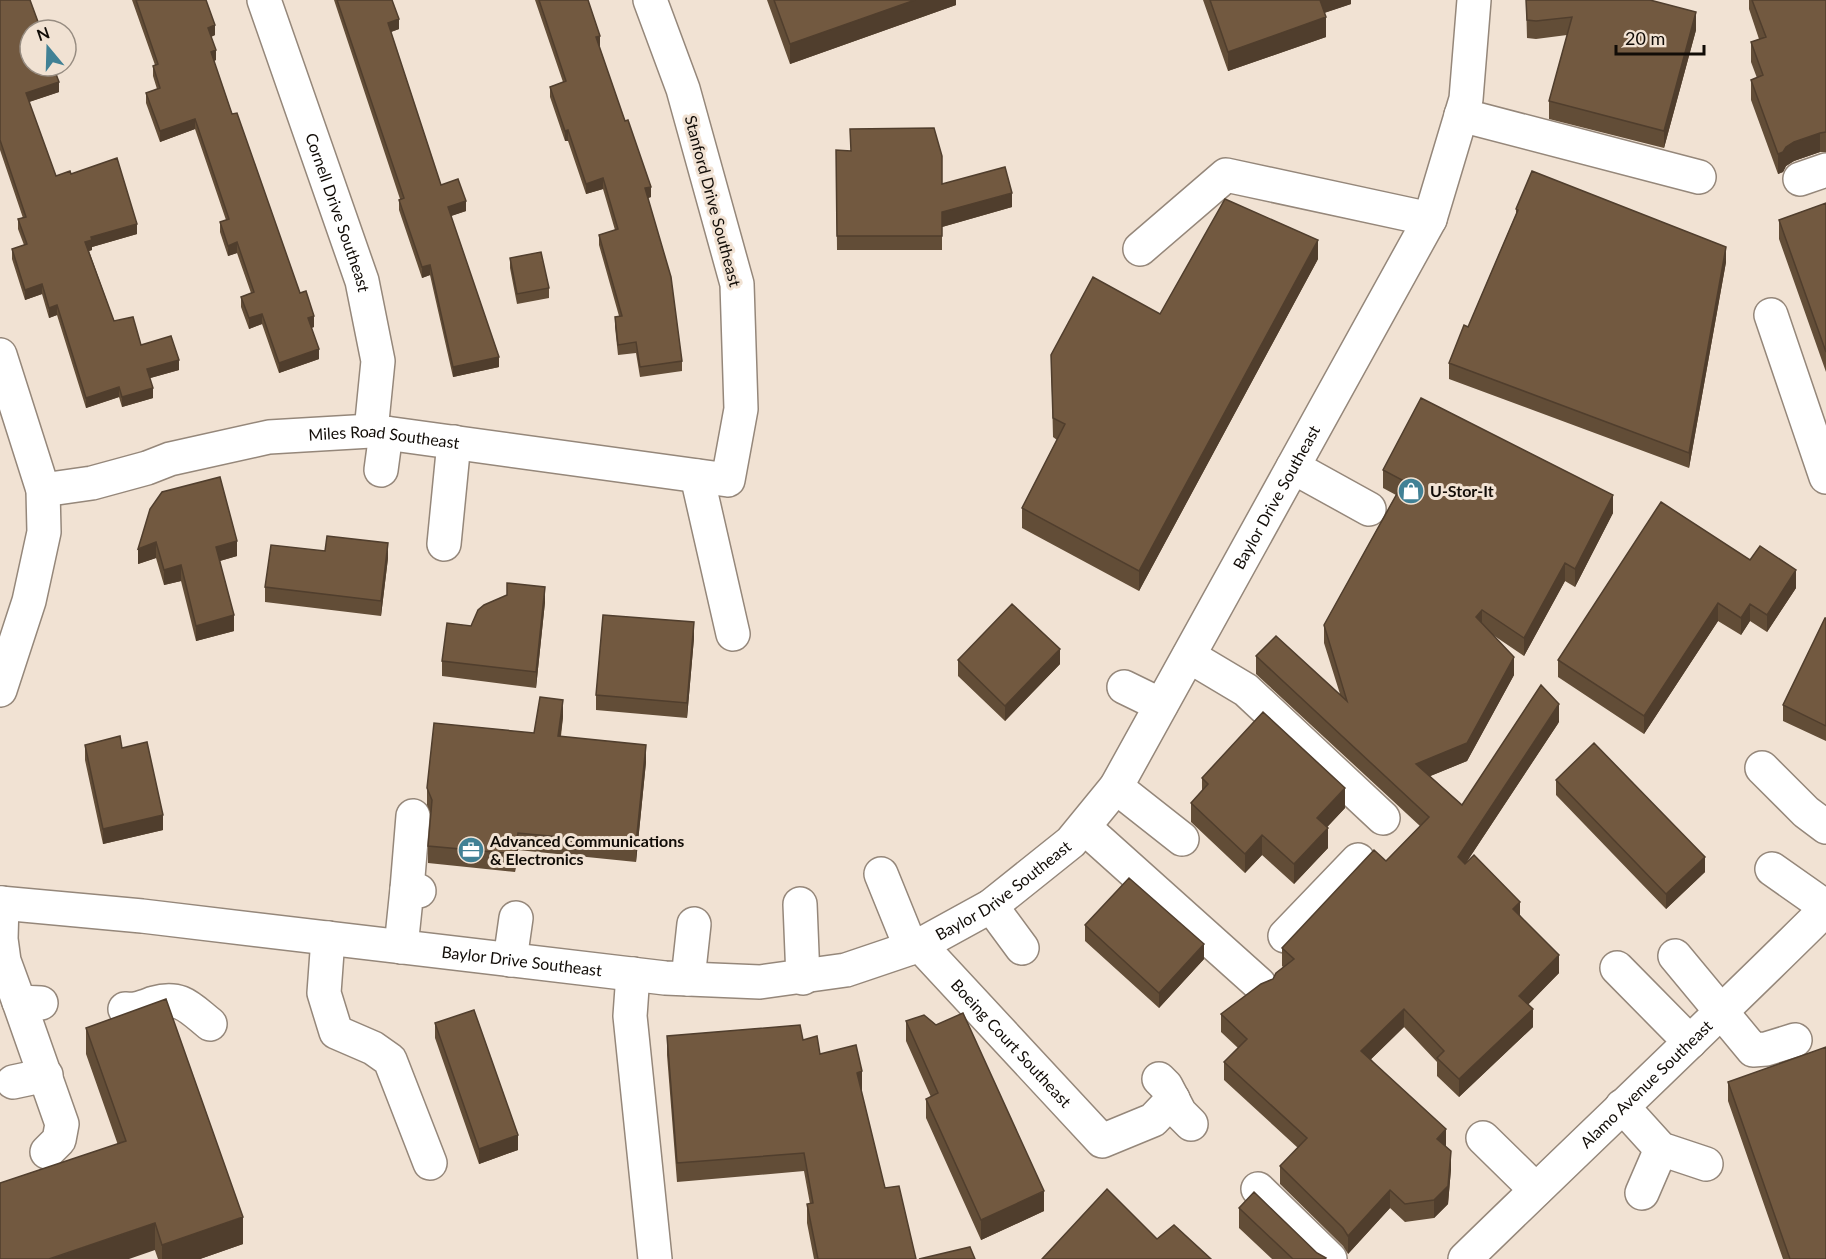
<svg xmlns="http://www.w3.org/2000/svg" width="1826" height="1259" viewBox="0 0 1826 1259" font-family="Lato,sans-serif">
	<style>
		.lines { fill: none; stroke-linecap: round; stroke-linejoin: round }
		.minor-casing { stroke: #95877a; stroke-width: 36 }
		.minor { stroke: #fff; stroke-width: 33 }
		.wall { fill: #624d37 }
		.shaded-wall { fill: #503e2d }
		.building { fill: #725940; stroke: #503e2d; stroke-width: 1.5 }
		.labels { text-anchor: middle; stroke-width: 6; stroke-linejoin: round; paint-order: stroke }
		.street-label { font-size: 16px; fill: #110c07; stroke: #f1e2d3 }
		.poi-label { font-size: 16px; font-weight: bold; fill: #110c07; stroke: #f1e2d3; text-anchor: start }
	</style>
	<rect width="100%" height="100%" fill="#f1e2d3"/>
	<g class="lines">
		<defs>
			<g id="minor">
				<path id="s1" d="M264,0l98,281 16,80 -7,70"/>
				<path d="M1461,115l238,62"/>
				<path d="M1800,179l26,-9"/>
				<path d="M1140,249l86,-74 204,44"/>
				<path d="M1771,315l55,162"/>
				<path d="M0,355l43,135 1,42 -15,69 -29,89"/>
				<path d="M1293,467l76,42"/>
				<path d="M381,470l5,-37"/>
				<path d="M697,476l36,158"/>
				<path id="s2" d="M43,490l49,-7 55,-15 23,-9 99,-22 102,-6 357,49 13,-71 -4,-125 -54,-195 -33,-89"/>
				<path d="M444,544l10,-102"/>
				<path d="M1189,656l57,34 137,128"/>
				<path d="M1124,687l37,18"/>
				<path d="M1762,768l44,44 20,15"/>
				<path d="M1116,787l66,52"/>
				<path d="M1085,828l174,156"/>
				<path d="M1772,869l54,38"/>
				<path d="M881,874l30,74"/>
				<path d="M407,889l6,-73"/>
				<path id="s3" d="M0,903l142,13 523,62 95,4 86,-12 74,-25 71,-39 80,-64 45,-55 314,-568 36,-120 8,-99"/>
				<path d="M2,903l-1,36 3,22 15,41 22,1"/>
				<path d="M800,904l3,74"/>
				<path d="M991,906l31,42"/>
				<path d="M1285,936l73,-76"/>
				<path d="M328,938l-4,55 12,39 37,16 17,12 40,103"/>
				<path id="s4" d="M920,945l182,196 51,-21 20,-21"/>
				<path d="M401,947l6,-58 12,2"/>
				<path d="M1675,956l78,94 13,-1 29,-9"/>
				<path d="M510,960l6,-42"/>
				<path d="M1617,968l73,74"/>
				<path d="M633,974l-3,42 25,243"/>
				<path d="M688,979l6,-55"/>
				<path d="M19,1002l43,122 -3,16 -12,12"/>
				<path d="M125,1009c12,1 18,-2 29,-6 27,-8 36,5 56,21"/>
				<path d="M1159,1079l7,7 14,27 11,11"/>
				<path d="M13,1082l33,-7"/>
				<path d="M1622,1106l39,43 45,15"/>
				<path d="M1483,1138l53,52"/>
				<path d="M1258,1189l72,70"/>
				<path d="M1642,1193l19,-44"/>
				<path id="s5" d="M1465,1259c120,-117 242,-232 361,-350"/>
			</g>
		</defs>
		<!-- minor casing -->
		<use href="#minor" class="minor-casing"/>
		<!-- minor -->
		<use href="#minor" class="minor"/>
	</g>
	<!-- wall -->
	<path class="wall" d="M0,0l59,92 -30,10 27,74 15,-2 66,60 -45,13v3l-3,1 25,70 27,24 38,25 -29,8 3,20 -31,9 -3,-10 -33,11 -29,-93 -8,3 -7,-24 -17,6 -13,-41v-10l12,-4 -6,-16v-10l5,-1 -23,-68z
		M132,0h74l9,35 -4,2 5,23 -2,1 18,53 68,179 14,34 -3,1 8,31 -40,14 -17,-49 -13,5 -8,-22v-10l10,-4 -14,-40 -9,3 -8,-24v-10l6,-2 -31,-91 -35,13 -14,-39v-10l11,-4 -4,-13v-10l2,-1z
		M334,0h58l7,29 -8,3 50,153 25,26 -15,5 48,151 -46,10 -23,-102 -8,3 -23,-68v-10l1,-1z
		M535,0h53l11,46 52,151 -3,1 34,163v10l-42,6 -4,-24 -18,2 -3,-28v-10l4,-1 -20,-71v-10l16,-5 -12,-41 -17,5 -18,-53h-3l-15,-44v-10l13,-5z
		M767,0h189v5l-166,59z
		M1203,0h148v4l-27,9 2,24 -98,34z
		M1526,0l170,30 -32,118 -115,-29v-18l18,-66 -31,4 -9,-1z
		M1749,0h77v152h-6l-26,9 -8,5 -3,6 -5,2 -27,-74v-20l6,-2 -6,-16v-20l8,-3 -10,-30z
		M836,150l106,34 70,23 -70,20v23h-105z
		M1826,203v169l-47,-133v-19z
		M1516,209l210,53 -37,206 -240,-89v-16l19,-36 48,-113z
		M510,258l39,30v10l-32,6 -7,-36z
		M1318,259l-179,332 -117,-63v-20l35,-68 -4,-3 -2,-82 109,-41z
		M1383,470l230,43 -38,74 -10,-6 -41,75 -31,-21 21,40 -47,86 -37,15 32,29 97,-83 -93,141 54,52 39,58 -31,31 5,23 -74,70 -22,-21v-14l-33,-35 -33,32 75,88 5,22 -3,35 -14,14 -29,4 -15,-14 -42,46 -5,-8 -63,-62v-18l18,-18 -74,-68v-18l14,-14 -17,-16v-18l52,-35 10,-12 -1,-1v-18l104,-87 34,-35 -164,-152v-18l84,38 -16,-51v-18l72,-130 -13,-7z
		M150,509l87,47 -17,5 14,70 -38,10 -15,-60 -17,4 -8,-27 -18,6z
		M325,551l63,7 -7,58 -116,-14v-15z
		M1750,560l46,28 -29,44 -17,-11 -9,14 -23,-14 -74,113 -86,-57v-17z
		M507,595l38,7 -9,86 -94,-12v-15l29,-35z
		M1826,618v123l-43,-20v-16z
		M694,638l-7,80 -91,-8v-15z
		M958,660l102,4 -55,57 -47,-45z
		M563,717l-2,19 85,26 -10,100 -118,-12 -3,22 -87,-9v-17l3,-32 -4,-9v-17l107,-55z
		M85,745l37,3 41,82 -60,14 -18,-84z
		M1202,778l143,30 -18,19 1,21 -34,36 -32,-29 -17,18 -54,-51v-19l11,-12z
		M1556,780l149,92 -39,37 -110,-114z
		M1085,925l119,34 -45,49 -74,-67z
		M906,1021l138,190 -63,29 -55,-122v-19l5,-2 -25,-56z
		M435,1023l83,127 -39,14 -44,-126z
		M86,1028l157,216 -43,15h-42l-72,-205z
		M667,1036l136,4 59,50h-1l24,98 31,71h-102l-7,-36v-19h3l-6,-33 -127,11 -10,-127z
		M1728,1082l98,177h-43l-55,-158z
		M1239,1208l78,45 9,6h-54l-33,-31z"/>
	<!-- shaded-wall -->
	<path class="shaded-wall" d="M915,0h41v5l-166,59v-20z
		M1318,0h33v4l-33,11z
		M1696,12v18l-32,118v-17z
		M1326,17v20l-98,34v-19z
		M399,19v10l-11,4v-10z
		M215,25v10l-7,3v-10z
		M600,36v10l-4,1v-10z
		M216,50v10l-5,2v-10z
		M59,82v10l-33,11v-10z
		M195,119v10l-35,13v-11z
		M568,130v11h-3v-10z
		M1820,133v19l-26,9 -8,5 -3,6 -5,2v-20l8,-7 8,-5z
		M603,178v11l-17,5v-10z
		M651,187v10l-6,2v-11z
		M1012,193v14l-70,20v-15z
		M466,201v10l-18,6v-10z
		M137,224v10l-45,13v3l-7,2v-10l6,-5z
		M1318,240v19l-179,332v-20z
		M237,242v11l-9,3v-10z
		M1726,247v15l-37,206v-15z
		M430,265v10l-8,3v-11z
		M42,284v10l-17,6v-10z
		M57,305v10l-8,3v-10z
		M262,314v10l-13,5v-11z
		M314,316v11l-6,2v-11z
		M319,349v10l-40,14v-10z
		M499,357v10l-46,10v-10z
		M179,360v10l-32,9v-10z
		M119,387v10l-33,11v-10z
		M153,388v10l-31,9v-10z
		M1613,495v18l-38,74v-18z
		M237,541v15l-21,6v-15z
		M156,542v16l-18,6v-15z
		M388,543v15l-7,58v-15z
		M1565,563v18l-41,75v-18z
		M181,565v16l-17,4v-15z
		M1796,570v18l-29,44v-17z
		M545,587v15l-9,86v-16z
		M1718,603v18l-74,113v-18z
		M1750,604v17l-9,14v-17z
		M1482,610v18l-6,-11z
		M234,615v16l-38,10v-15z
		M694,622v16l-7,80v-15z
		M1060,649v15l-55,57v-15z
		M1514,657v18l-47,86 -51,21v-18z
		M563,700v17l-5,36v-17z
		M1559,704v18l-101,153v-18z
		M646,745v17l-10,100v-18z
		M1345,788v20l-28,30v-20z
		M163,815v15l-60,14v-15z
		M1328,828v20l-34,36v-20z
		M518,833v17l-3,22v-18z
		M1262,835v20l-17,18v-19z
		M1705,857v15l-39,37v-15z
		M1520,902v18l-7,-11z
		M1204,944v15l-45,49v-15z
		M1559,955v18l-40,41v-18z
		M1404,1009v18l-43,42v-18z
		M1533,1009v18l-74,70v-18z
		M862,1071v19l-5,1v-18z
		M1446,1129v18l-9,-8z
		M518,1135v15l-39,14v-15z
		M1451,1151v18l-3,35 -14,14v-18z
		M1390,1190v18l-42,46v-18z
		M1044,1191v20l-63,29v-20z
		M243,1217v27l-43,15h-38v-14z
		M155,1223v27l-26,9h-80z"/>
	<!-- building -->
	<path class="building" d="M0,0h30l11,30h-11v36h23l6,16 -33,11 30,83 14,-5 1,3 46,-16 20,66 -46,13 1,3 -7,2 29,79 19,-4 8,28 30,-9 8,24 -32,9 6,19 -31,9 -3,-10 -33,11 -29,-93 -8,3 -7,-24 -17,6 -13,-41 15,-5 -9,-25 8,-2 -26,-77z
		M136,0h70l9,25 -7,3 8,22 -5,2 21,62 5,-1 63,180 6,-2 8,25 -6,2 11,31 -40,14 -17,-49 -13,4 -8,-21 13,-5 -17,-50 -9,4 -8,-24 9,-3 -34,-100 -35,12 -14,-38 14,-5 -7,-22 5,-2z
		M337,0h55l7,19 -11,4 53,162 17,-6 8,22 -18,6 51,150 -46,10 -23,-102 -8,2 -23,-67 5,-2z
		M539,0h49l12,36 -4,1 29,84 3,-1 23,67 -6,1 26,89 11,84 -42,6 -4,-25 -18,3 -3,-28 7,-1 -23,-81 19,-6 -15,-51 -17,6 -18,-54 -3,1 -15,-44 16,-6z
		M774,0h141l-125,44z
		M1210,0h110l6,17 -98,35z
		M1526,0h124l46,12 -32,119 -115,-30 23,-84 -36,4 -9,-1z
		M1752,0h74v132l-6,1 -26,9 -8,5 -3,5 -5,2 -27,-74 12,-5 -12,-33 15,-5z
		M934,128l8,28v28l63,-17 7,26 -70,19v24h-105l-1,-86 15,1 -1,-22z
		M1532,171l194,76 -37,206 -240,-90 15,-38 4,2 50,-117 -2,-1z
		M1225,199l93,41 -179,331 -117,-63 43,-84 -12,-6 -2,-63 42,-78 67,37z
		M1826,203v149l-47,-132z
		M541,252l8,36 -32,6 -7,-36z
		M1421,398l192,97 -38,74 -10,-6 -41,75 -42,-28 -6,7 38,40 -47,86 -51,21 46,41 79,-120 18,19 -101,153 7,7 9,-9 46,47 -7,7 46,46 -40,41 14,13 -74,70 -22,-21 7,-7 -40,-42 -43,42 85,78 -9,10 14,12 -3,35 -14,14 -29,4 -15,-14 -42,46 -5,-8 -63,-62 27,-28 -83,-76 23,-23 -26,-25 40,-30 12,-5 3,-6 18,-14 -12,-11 92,-98 12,11 43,-44 -173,-161 20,-20 71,65 -23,-76 80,-144 -21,-11z
		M220,477l17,64 -21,6 18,68 -38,11 -15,-61 -17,5 -8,-28 -18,7 12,-40 12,-17z
		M1661,502l89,58 10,-14 36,24 -29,45 -17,-11 -9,14 -23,-15 -74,113 -86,-56z
		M327,536l61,7 -7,58 -116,-14 6,-42 54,6z
		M507,583l38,4 -9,85 -94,-11 5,-38 24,3 7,-16 6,-5 23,-10z
		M1012,604l48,45 -55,57 -47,-46z
		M603,615l91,7 -7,81 -91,-8z
		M1825,618h1v108l-43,-21z
		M540,697l23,3 -5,36 88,9 -10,99 -118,-11 -3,21 -87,-8 4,-46 -5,-12 7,-65 100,10z
		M1263,712l82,76 -28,30 11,10 -34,36 -32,-29 -17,19 -54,-51 17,-19 -6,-6z
		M120,736l2,12 25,-6 16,73 -60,14 -18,-84z
		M1594,743l111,114 -39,37 -110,-114z
		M1129,878l75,66 -45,49 -74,-68z
		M166,999l77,218 -81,28 -7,-22 -106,36h-49v-76l126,-42 -40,-113z
		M474,1010l44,125 -39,14 -44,-126z
		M963,1013l81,178 -63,29 -55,-121 12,-6 -32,-72 18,-6 12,10z
		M800,1025l3,15 14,-4 3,18 36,-9 6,26 -5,2 28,115 14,-2 17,73h-98l-11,-55 6,-1 -9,-50 -127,10 -10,-127z
		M1826,1047v212h-36l-62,-177z
		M1107,1189l50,50 17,-14 37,34h-169z
		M1254,1192l63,61 9,5 -1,1h-32l-54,-51z
		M970,1247l5,12h-56z"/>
	<!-- icons -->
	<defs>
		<symbol id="shop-disc" viewBox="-11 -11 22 22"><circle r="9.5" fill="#418195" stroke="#f1e2d3"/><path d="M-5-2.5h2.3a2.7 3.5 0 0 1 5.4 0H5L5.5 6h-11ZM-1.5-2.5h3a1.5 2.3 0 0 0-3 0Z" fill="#fff"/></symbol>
		<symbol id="office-disc" viewBox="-11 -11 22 22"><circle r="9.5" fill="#418195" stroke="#f1e2d3"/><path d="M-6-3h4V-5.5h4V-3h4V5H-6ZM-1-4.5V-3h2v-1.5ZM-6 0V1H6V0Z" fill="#fff"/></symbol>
	</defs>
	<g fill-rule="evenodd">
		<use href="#shop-disc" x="1396" y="476" width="30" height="30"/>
		<use href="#office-disc" x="456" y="835" width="30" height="30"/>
	</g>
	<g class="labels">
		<!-- street labels -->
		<g class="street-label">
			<text transform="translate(713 201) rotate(75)" y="6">Stanford Drive Southeast</text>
			<text dy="6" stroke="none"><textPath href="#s1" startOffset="225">Cornell Drive Southeast</textPath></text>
			<text dy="6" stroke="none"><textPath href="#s2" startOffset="348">Miles Road Southeast</textPath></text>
			<text dy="6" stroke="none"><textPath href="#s3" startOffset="1515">Baylor Drive Southeast</textPath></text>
			<text dy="6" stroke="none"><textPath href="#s3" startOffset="1029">Baylor Drive Southeast</textPath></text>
			<text dy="6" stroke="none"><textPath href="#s3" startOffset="525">Baylor Drive Southeast</textPath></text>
			<text dy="6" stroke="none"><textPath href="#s4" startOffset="134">Boeing Court Southeast</textPath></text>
			<text dy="6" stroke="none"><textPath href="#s5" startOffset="252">Alamo Avenue Southeast</textPath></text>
		</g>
		<!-- poi labels -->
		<g class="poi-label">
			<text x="1430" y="497">U-Stor-It</text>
			<text x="490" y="847">Advanced Communications<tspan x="490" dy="18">&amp; Electronics</tspan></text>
		</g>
	</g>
	<!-- north arrow -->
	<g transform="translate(48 48) rotate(341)"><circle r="28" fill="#f1e2d3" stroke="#978c81" stroke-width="1.5"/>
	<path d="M0-4.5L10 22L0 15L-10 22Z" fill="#418195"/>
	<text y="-9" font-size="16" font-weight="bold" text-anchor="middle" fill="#110c07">N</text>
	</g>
	<!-- scale -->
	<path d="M1616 45v9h88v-9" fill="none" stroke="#110c07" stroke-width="3"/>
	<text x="1625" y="45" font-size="18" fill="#110c07" stroke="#f1e2d3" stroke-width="4.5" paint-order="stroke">20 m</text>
</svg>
